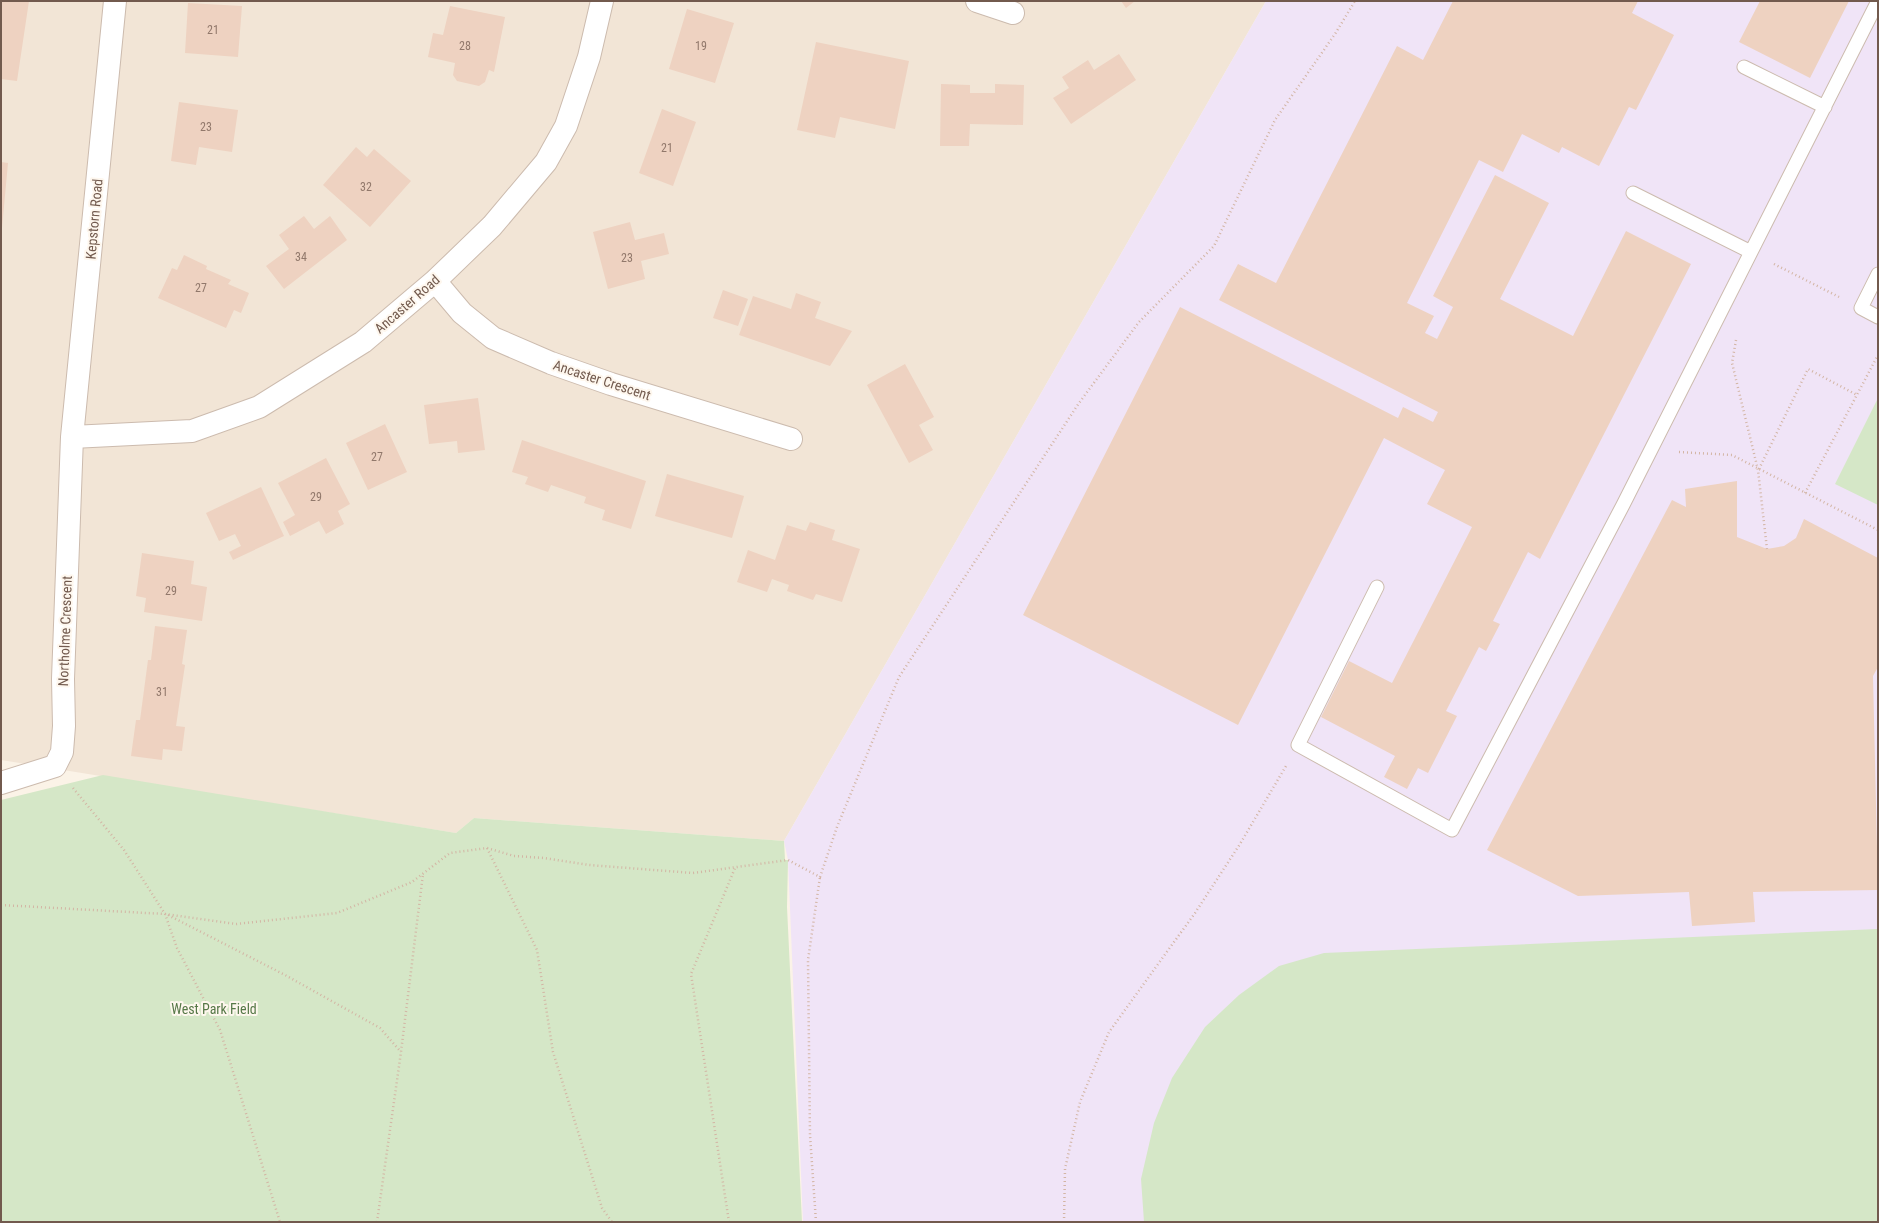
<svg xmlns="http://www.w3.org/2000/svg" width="1879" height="1223" viewBox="0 0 1879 1223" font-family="'Roboto Condensed',sans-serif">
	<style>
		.residential { fill: #f2e5d6 }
		.education { fill: #f0e4f7 }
		.green { fill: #d5e7c7 }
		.building { fill: #eed2c1 }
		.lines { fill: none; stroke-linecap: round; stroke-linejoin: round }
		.lane-casing { stroke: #ccbbae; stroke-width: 15 }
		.street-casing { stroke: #ccbbae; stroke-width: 24 }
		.path { stroke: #d3b5a4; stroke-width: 2.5; stroke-dasharray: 1 3; stroke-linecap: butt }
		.lane { stroke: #fff; stroke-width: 13 }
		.street { stroke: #fff; stroke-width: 22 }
		.labels { text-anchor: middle; stroke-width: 4; stroke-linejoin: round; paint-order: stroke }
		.number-label { font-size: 12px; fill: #91786b }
		.street-label { font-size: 14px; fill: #725a4e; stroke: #fef7ee }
		.park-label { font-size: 14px; fill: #567847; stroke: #fef7ee }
	</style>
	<rect width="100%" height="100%" fill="#fbf3e7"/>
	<!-- residential -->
	<path class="residential" d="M1,1h1265l-482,840 -310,-23 -18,15 -455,-73z"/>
	<!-- education -->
	<path class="education" d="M1266,1h612v1221h-1075l-15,-362 -4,-19z"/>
	<!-- green -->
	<path class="green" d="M1878,398v107l-43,-21z
		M103,775l353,58 18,-15 310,23 1,19h3l-1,47 15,315h-801v-422z
		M1878,929v293h-734l-3,-43 13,-56 18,-45 33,-51 34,-32 40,-29 45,-13z"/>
	<!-- building -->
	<path class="building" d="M1,1h28l-12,80 -16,-2z
		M1121,1h14l-9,7z
		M1453,1h185l-6,12 42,22 -38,75 -7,-3 -30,59 -37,-19 -3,6 -37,-19 -19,38 -24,-12 -72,143 27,13 -9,17 12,6 16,-32 -20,-11 62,-121 54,28 -49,96 73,37 53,-105 65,33 -151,295 -12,-7 -35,69 7,3 -14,27 -7,-4 -33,64 11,5 -29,57 -10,-5 -11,21 -23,-12 11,-21 -74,-39 28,-56 43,22 80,-156 -45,-23 18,-34 -61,-32 -146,287 -215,-110 157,-308 218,111 5,-11 30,15 5,-10 -219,-112 19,-36 38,19 121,-237 26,14z
		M1760,1h89l-39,77 -71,-36z
		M188,3l54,3 -4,51 -53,-4z
		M450,6l55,11 -11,55 -5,-2 -4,12 -6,4 -22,-5 -4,-6 2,-12 -27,-6 5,-24 10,2z
		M687,9l47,14 -19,60 -46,-14z
		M816,42l93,19 -14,68 -55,-12 -5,21 -38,-8z
		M1119,54l17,26 -65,44 -18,-26 16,-10 -7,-11 26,-17 6,10z
		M941,84l29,1v8h25v-9l29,1 -1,40 -53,-1 -1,22h-29z
		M179,102l59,8 -6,42 -33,-5 -3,18 -25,-4z
		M662,109l34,13 -23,64 -34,-13z
		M356,147l11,10 7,-8 37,32 -41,46 -47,-42z
		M1,162l7,1 -6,65h-1z
		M304,216l10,13 16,-13 17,24 -63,49 -18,-23 23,-17 -10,-14z
		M630,222l5,18 29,-7 5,21 -28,7 4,18 -37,10 -15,-57z
		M184,255l23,11 -1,3 25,11 -3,4 21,9 -8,20 -7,-3 -8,18 -68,-30 14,-30 5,2z
		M723,290l25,9 -10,27 -25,-8z
		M796,293l25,9 -6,16 37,13 -22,35 -91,-31 14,-39 38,13z
		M905,364l29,53 -15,8 14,25 -24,13 -42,-78z
		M478,398l7,52 -27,3 -1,-12 -28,3 -5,-39z
		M385,424l22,48 -39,18 -22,-47z
		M522,440l124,41 -15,48 -29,-9 3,-10 -21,-7 2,-6 -35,-12 -3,7 -23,-8 3,-7 -16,-5z
		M326,458l24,46 -12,7 6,13 -18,10 -7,-13 -29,15 -7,-14 12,-7 -17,-32z
		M667,474l77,22 -12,42 -77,-22z
		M1737,481v56l30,12 17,-3 12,-8 8,-19 74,39v109l-5,9 5,214 -125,2 2,30 -63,4 -3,-34 -111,4 -91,-46 185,-350 14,7 -1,-18z
		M261,487l23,49 -51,24 -4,-8 12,-6 -6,-12 -16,7 -13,-28z
		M810,522l25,8 -3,10 28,9 -18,53 -26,-8 -3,6 -26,-9 2,-6 -17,-6 -5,13 -30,-10 11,-32 27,10 12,-35 19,6z
		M142,553l52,8 -3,23 16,3 -5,34 -58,-9 2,-14 -10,-2z
		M155,626l32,4 -5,34 3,1 -9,61 9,1 -3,24 -19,-2 -1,11 -31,-4 5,-36h4l8,-60h3z"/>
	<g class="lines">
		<defs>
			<path id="lane" d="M1744,67l81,40
				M1633,193l118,59
				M1878,274l-17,34 17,9
				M1377,587l-79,158 154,85 171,-325 255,-504"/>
			<path id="street" d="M977,1l36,12
				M435,281l27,32 31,25 58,25 60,21 180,55
				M72,437l120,-6 67,-24 104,-65 72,-61 57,-55 54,-64 20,-36 23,-69 13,-56
				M1,783l54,-17 7,-14 2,-26 -1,-47 9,-242 43,-436"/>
		</defs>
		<!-- lane casing -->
		<use href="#lane" class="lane-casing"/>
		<!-- street casing -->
		<use href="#street" class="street-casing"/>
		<!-- path -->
		<path class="path" d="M1774,264l65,33
			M1736,340l-4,23 26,107 9,79
			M1679,452l53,3 146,75
			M1759,469l49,-100 49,26
			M1805,493l73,-138
			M73,788l51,62 41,64 12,34 43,82 60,192
			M487,848l50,102 16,102 49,156 10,14
			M1,905l164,9 71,10 101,-11 75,-31 38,-29 37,-5 27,8 30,2 45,7 104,8 95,-13 32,17 17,-50 62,-150 180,-274 60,-81 75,-76 61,-126 60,-86 20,-33
			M168,915l117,60 95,53 21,24
			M377,1222l24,-170 22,-178
			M729,1222l-38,-248 44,-106
			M816,1222l-6,-87 -2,-175 12,-83
			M1064,1222l1,-53 15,-67 29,-70 86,-119 45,-69 46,-78"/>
		<!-- lane -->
		<use href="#lane" class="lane"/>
		<!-- street -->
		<use href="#street" class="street"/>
	</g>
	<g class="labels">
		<!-- number labels -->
		<g class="number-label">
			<text x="213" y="34">21</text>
			<text x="465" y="50">28</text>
			<text x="701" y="50">19</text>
			<text x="206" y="131">23</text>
			<text x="667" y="152">21</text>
			<text x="366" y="191">32</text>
			<text x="301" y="261">34</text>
			<text x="627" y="262">23</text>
			<text x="201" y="292">27</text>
			<text x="377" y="461">27</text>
			<text x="316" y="501">29</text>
			<text x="171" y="595">29</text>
			<text x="162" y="696">31</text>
		</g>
		<!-- street labels -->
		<g class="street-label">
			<text transform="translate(94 219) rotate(-85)" y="5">Kepstorn Road</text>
			<text transform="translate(407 304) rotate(-41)" y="5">Ancaster Road</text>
			<text transform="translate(602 380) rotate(18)" y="5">Ancaster Crescent</text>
			<text transform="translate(65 631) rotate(-88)" y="5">Northolme Crescent</text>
		</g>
		<!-- park labels -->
		<g class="park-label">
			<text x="214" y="1014">West Park Field</text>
		</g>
	</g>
	<!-- border -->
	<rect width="1879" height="1223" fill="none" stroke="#725a4e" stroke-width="4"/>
</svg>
